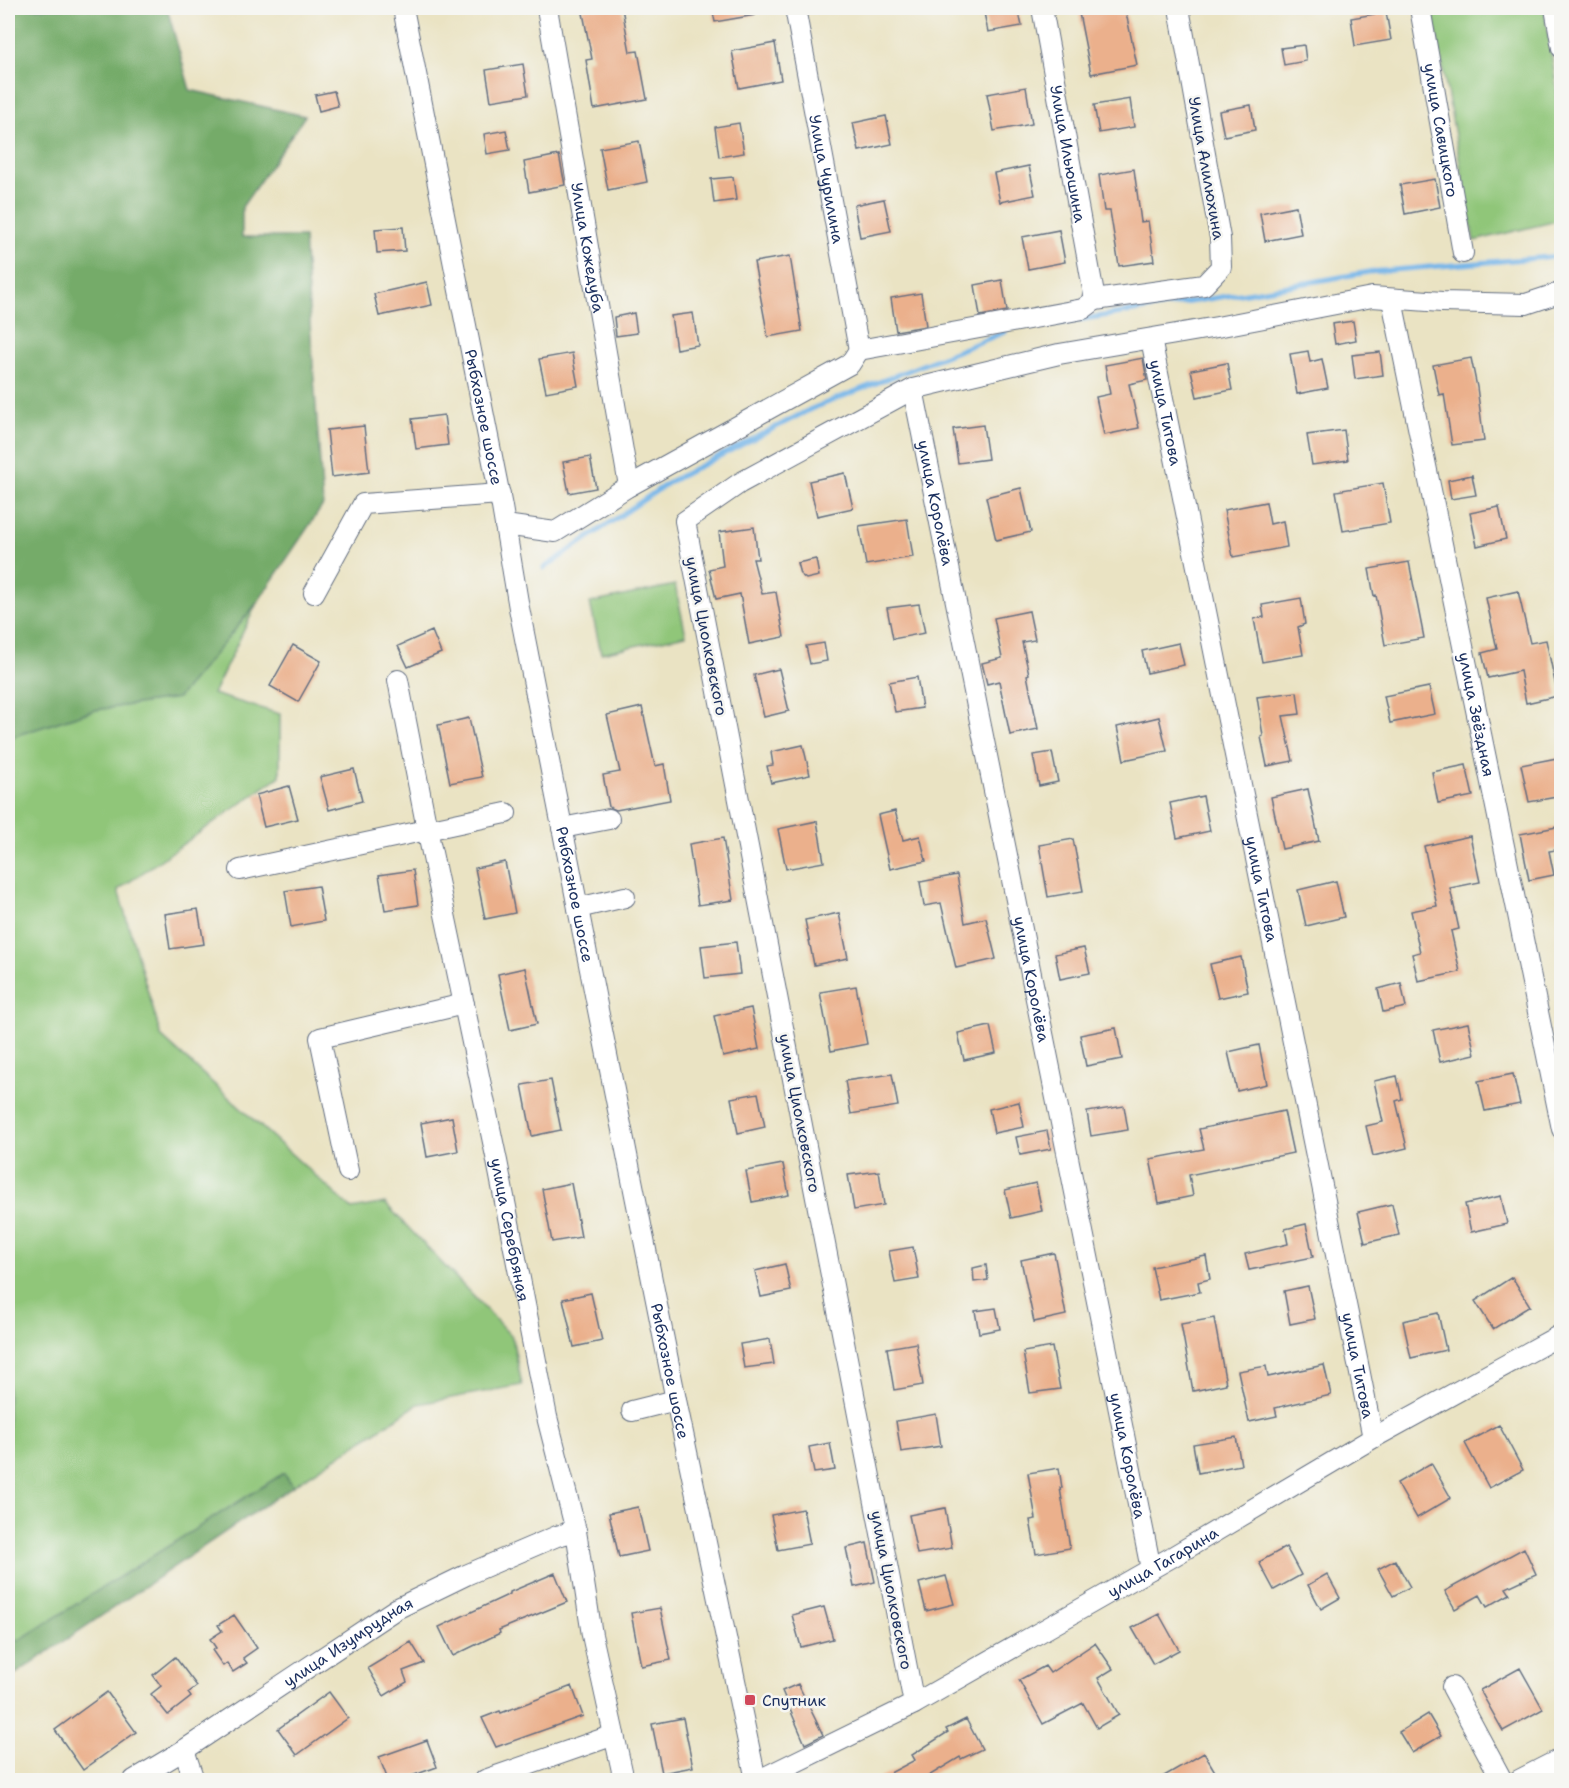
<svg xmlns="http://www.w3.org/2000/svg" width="1569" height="1788" viewBox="0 0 1569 1788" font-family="'Shantell Sans',sans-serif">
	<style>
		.green { fill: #90c679; stroke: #567a6c; stroke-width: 1.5 }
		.forest { fill: #74ab69; stroke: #486d64; stroke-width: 1.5 }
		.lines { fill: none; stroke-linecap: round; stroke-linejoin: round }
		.stream { stroke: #75b5e9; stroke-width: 5 }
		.building { fill: #ebb08c }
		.minor-casing { stroke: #636e81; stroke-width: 22 }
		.minor { stroke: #fff; stroke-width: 20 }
		.poi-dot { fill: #d1495b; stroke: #f6f6f2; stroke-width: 2 }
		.labels { text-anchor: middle; stroke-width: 5; stroke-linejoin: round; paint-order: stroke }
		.street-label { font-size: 16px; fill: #1b2f5e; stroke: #f6f6f2 }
		.poi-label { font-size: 16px; fill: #1b2f5e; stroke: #f6f6f2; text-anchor: start }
	</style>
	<rect width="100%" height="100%" fill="#f6f6f2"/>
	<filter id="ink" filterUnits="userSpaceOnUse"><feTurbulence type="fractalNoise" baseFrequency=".0167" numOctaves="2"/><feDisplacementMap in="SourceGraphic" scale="12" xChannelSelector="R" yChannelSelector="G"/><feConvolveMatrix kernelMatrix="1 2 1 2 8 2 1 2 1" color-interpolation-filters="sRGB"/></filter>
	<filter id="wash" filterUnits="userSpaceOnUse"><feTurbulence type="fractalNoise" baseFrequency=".008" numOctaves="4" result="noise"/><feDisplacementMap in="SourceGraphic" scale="24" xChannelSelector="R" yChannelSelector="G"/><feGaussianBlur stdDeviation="1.35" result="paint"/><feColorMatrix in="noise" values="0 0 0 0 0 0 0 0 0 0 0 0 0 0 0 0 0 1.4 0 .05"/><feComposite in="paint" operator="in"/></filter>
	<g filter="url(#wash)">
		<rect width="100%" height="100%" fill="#eae3c3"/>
		<!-- green -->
		<path class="green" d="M1432,8h112l17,109v103l-87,21z
			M675,585l11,50 -85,18 -11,-50z
			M257,603l-44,91 67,20v62l-162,114 43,146 191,173 33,-6 127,134 10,48 -104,19 -125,82 -9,-13 -266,169 -10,-4v-900l87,-28 82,-12z"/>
		<!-- forest -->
		<path class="forest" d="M8,8h159l23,82 115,26 -63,91v30h62l19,268 -66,98 -79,95 -83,12 -87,28z
			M284,1473l9,13 -285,193v-41l10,3z"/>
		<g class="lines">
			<!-- stream -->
			<path class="stream" d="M1059,323l212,-34 98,-17 193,-16
				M544,568l127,-87 140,-72 194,-77"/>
		</g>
		<g id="blocks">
			<!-- building -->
			<path class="building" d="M582,8h40l8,44 8,-1 9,48 -53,10 -8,-49 6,-1z
				M712,8h43v7l-40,7z
				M983,8h35l4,18 -34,6z
				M1078,8h47l12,57 -46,9z
				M1386,12l5,28 -36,6 -4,-28z
				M775,43l6,37 -42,8 -7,-37z
				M1304,45l2,16 -22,4 -3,-17z
				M523,64l5,31 -37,6 -5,-31z
				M1026,87l6,37 -38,7 -7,-37z
				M334,91l4,15 -19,5 -4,-16z
				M1130,99l4,28 -35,6 -5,-28z
				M1251,105l4,25 -31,6 -5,-25z
				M886,116l6,28 -33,7 -6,-28z
				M739,123l5,30 -25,4 -4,-30z
				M506,130l4,20 -23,4 -3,-20z
				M639,141l8,41 -39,8 -8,-42z
				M559,155l6,30 -36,7 -5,-30z
				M1029,166l6,29 -35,7 -6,-29z
				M1134,169l7,53 7,-1 6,40 -35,5 -9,-55h-6l-5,-36z
				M733,177l3,23 -22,3 -3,-24z
				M1435,179l5,28 -35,7 -5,-29z
				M884,199l7,32 -31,6 -6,-32z
				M1296,206l5,28 -36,7 -5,-28z
				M403,227l2,24 -28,2 -2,-24z
				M1059,230l6,32 -37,7 -6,-32z
				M790,256l12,75 -34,6 -14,-75z
				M1002,280l5,31 -27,5 -5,-31z
				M427,282l5,23 -53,11 -5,-22z
				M921,293l5,33 -30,5 -5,-33z
				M634,313l3,20 -21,3 -2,-19z
				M693,313l5,32 -22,4 -5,-33z
				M1353,321l3,19 -21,4 -3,-20z
				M1308,351l2,11 12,-3 6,29 -31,6 -7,-40z
				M1380,352l3,23 -28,4 -3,-24z
				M572,353l6,33 -32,6 -7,-33z
				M1143,358l4,22 -18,4 10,44 -35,7 -8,-38 14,-3 -5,-29z
				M1471,358l6,29 7,54 -32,4 -8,-51 -5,1 -6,-30z
				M1227,363l5,27 -35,7 -6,-27z
				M444,415l4,30 -32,4 -4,-30z
				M983,425l5,34 -30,4 -5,-34z
				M364,426l5,46 -37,5 -5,-47z
				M1344,430l4,30 -36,5 -5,-30z
				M590,457l6,31 -27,5 -6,-31z
				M845,473l8,35 -36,8 -8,-35z
				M1472,475l4,20 -25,4 -3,-19z
				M1383,483l7,40 -47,8 -7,-40z
				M1021,488l10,44 -35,8 -10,-43z
				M1266,502l4,22 13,-3 4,26 -54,10 -9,-47z
				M1499,507l7,32 -29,7 -7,-33z
				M907,519l6,38 -47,8 -7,-39z
				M754,527l4,32h-5l9,35 14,-2 8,45 -35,7 -9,-50 -24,5 -7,-30 14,-3 -4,-34z
				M816,559l3,17 -13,3 -6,-5 -3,-11z
				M1409,562l15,76 -39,7 -9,-50 -2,1 -5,-27z
				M1518,591l12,52 16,-3 12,56 -32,7 -6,-32 -32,7 -6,-25 15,-4 -11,-51z
				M1301,598l4,26 -7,3 5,28 -41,7 -8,-43 10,-2 -2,-12z
				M919,604l6,29 -32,6 -6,-31z
				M1029,611l6,29 -13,2 7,32 -2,1 11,54 -28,6 -11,-54 -12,3 -5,-21 20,-5 -8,-40z
				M432,631l9,22 -33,14 -10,-21z
				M824,643l3,18 -17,3 -4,-18z
				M1179,643l5,22 -37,8 -5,-22z
				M293,645l28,16 -23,41 -28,-16z
				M779,669l10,42 -25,6 -10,-42z
				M917,677l5,31 -27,4 -6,-30z
				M1429,687l6,27 -45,9 -6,-27z
				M1297,692l3,22 -17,2 10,45 -26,5 -6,-29 2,-1 -6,-39z
				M642,707l13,59 9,-2 6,36 -54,10 -7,-3 -6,-32 17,-3 -13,-57z
				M1159,717l8,34 -43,9 -7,-33z
				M469,718l13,59 -32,6 -12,-58z
				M803,745l7,30 -39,8 -4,-17 6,-1 -2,-13z
				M1052,752l6,30 -19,4 -6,-31z
				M1562,757v39l-33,6 -8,-37z
				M1466,765l7,31 -35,7 -6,-31z
				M354,769l8,32 -33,9 -9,-33z
				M289,786l9,33 -34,8 -8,-32z
				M1308,789l11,52 -37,8 -11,-52z
				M1203,796l7,35 -33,7 -7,-35z
				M895,811l8,29 17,-4 6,25 -36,8 -12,-54z
				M817,821l7,41 -38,7 -8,-40z
				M1562,826v23l-13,2 5,24 -25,5 -9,-46z
				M1470,836l10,46 -30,6 9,41 -8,2 9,41 -42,9 -6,-27 8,-2 -9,-41 26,-5 -13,-60z
				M723,838l10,62 -35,5 -9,-61z
				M1073,839l10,52 -35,6 -9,-52z
				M505,862l10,51 -30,6 -10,-51z
				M413,870l5,35 -33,5 -6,-35z
				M957,875l8,48 21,-5 10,41 -40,9 -15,-65 -17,3 -4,-24z
				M1336,881l8,36 -38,9 -8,-36z
				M318,886l6,35 -33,6 -6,-36z
				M198,909l6,35 -34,5 -5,-35z
				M839,913l9,45 -34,7 -9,-45z
				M736,942l4,32 -35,4 -4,-32z
				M1084,948l6,25 -30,6 -5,-25z
				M1241,957l7,35 -30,6 -8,-34z
				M525,968l12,56 -27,6 -12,-56z
				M1401,983l5,24 -23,5 -5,-23z
				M856,986l11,58 -36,7 -11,-59z
				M751,1008l8,41 -36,8 -9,-41z
				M1468,1023l7,31 -35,8 -7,-32z
				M990,1026l6,27 -32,7 -6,-27z
				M1116,1028l6,31 -36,7 -6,-31z
				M1259,1045l8,39 -30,7 -9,-39z
				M892,1074l6,32 -47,8 -6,-33z
				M1513,1074l7,30 -35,7 -7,-30z
				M1397,1076l5,23 -6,2 11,47 -34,8 -7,-30 17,-4 -9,-41z
				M551,1080l10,50 -29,6 -10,-51z
				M758,1093l7,34 -27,6 -7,-35z
				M1019,1102l5,25 -30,6 -5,-24z
				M1124,1106l4,24 -37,6 -4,-24z
				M1284,1111l9,42 -104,22 4,21 -34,7 -9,-44 54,-10 -5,-20z
				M452,1117l6,34 -31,6 -6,-34z
				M1047,1131l4,18 -31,6 -4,-18z
				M783,1164l6,31 -37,7 -6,-31z
				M879,1171l5,34 -30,5 -6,-35z
				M571,1183l10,54 -29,5 -10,-53z
				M1036,1183l6,28 -31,7 -6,-28z
				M1501,1196l6,28 -36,8 -6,-28z
				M1392,1204l7,31 -34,8 -7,-31z
				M1306,1224l7,33 -64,13 -4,-16 43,-10 -3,-15z
				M913,1247l6,32 -24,4 -6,-32z
				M1054,1253l12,62 -32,7 -13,-62z
				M1206,1256l4,23 -12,3 2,10 -41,8 -7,-33z
				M785,1264l6,27 -30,6 -6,-26z
				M986,1265l2,15 -14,2 -1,-14z
				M1512,1277l18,29 -37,23 -18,-28z
				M1308,1286l7,33 -25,5 -6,-33z
				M591,1293l11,48 -28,6 -11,-48z
				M996,1308l4,21 -21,4 -4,-22z
				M1438,1313l8,37 -35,8 -8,-37z
				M1214,1318l12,66 -33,7 -12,-67z
				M770,1339l4,25 -30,4 -4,-24z
				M916,1343l7,42 -29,5 -7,-42z
				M1052,1347l8,42 -30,4 -7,-41z
				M1324,1365l7,30 -56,13 2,8 -28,6 -11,-51 28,-5 2,11z
				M936,1414l5,32 -40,6 -5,-31z
				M1499,1425l24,45 -34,18 -24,-45z
				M1236,1437l5,28 -43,8 -5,-29z
				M830,1443l5,27 -21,3 -5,-26z
				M1431,1463l20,35 -34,20 -20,-35z
				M1059,1468l3,20h-2l10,60 -34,6 -6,-34 6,-1 -8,-46z
				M638,1507l10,44 -29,6 -10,-44z
				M945,1508l7,40 -35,6 -8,-39z
				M803,1509l7,35 -32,6 -7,-35z
				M867,1543l8,39 -21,5 -8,-39z
				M1286,1547l15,28 -27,15 -15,-28z
				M1524,1548l12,26 -30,14 4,6 -23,13 -7,-12 -25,14 -10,-18z
				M1395,1560l15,27 -17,9 -15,-27z
				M555,1573l12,29 -68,28 1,3 -47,23 -14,-29 71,-33v-2z
				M1327,1574l13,24 -19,11 -13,-24z
				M946,1576l8,28 -28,7 -7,-28z
				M824,1607l9,32 -32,8 -9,-32z
				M660,1608l11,52 -30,6 -10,-53z
				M1159,1614l20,36 -26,14 -21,-36z
				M234,1615l23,33 -14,10 4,5 -14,9 -6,-9 -4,3 -11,-16 4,-2 -6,-9 12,-8 -4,-6z
				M411,1642l13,21 -21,8 4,11 -23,14 -16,-28z
				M1095,1643l18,26 -15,9 21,37 -22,13 -14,-25 -40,21 -24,-44 26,-14 5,7z
				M175,1657l22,29 -9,7 3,4 -23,18 -17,-21 10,-8 -8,-11z
				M1520,1668l23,41 -40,22 -23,-41z
				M798,1684l25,51 -18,9 -23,-53z
				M572,1686l11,30 -87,31 -14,-29 18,-7 1,2z
				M107,1692l29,40 -53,38 -28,-40z
				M329,1692l19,26 -51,37 -19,-26z
				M1428,1714l13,22 -29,17 -13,-21z
				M683,1718l10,49 -31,6 -10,-49z
				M966,1719l16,30 -21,10 -1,-2 -38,23h-45l38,-20 -3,-5 36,-23 -2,-3z
				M427,1740l10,27 -37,13h-12l-9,-23z
				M1204,1753l16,27h-63z"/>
		</g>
	</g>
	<g filter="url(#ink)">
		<use href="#blocks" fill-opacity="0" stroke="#636e81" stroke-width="1.5"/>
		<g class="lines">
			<defs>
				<g id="minor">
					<path id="s1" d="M403,8l99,499 17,101 78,397 79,395 80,380"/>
					<path id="s2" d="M547,8l82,478"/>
					<path id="s3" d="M795,8l64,342"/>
					<path id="s4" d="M1042,8l53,292"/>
					<path id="s5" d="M1420,8l43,245"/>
					<path d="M1555,8l7,40"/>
					<path d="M1095,300l109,-15 17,-18 -1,-29 -41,-230"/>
					<path id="s6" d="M1392,300l170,829"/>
					<path id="s7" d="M1151,339l222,1099"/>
					<path id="s8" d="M913,389l238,1180"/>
					<path d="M505,525l50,7 74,-46 221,-122 9,-14 224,-41 12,-9"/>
					<path d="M314,593l49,-89 137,-10"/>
					<path id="s9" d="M398,680l29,149 70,332 50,256 29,114 16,104 32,145"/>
					<path d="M562,828l47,-9"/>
					<path d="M240,870l266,-57"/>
					<path d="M578,908l47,-11"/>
					<path d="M348,1171l-28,-133 144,-34"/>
					<path d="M632,1411l44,-11"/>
					<path d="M1452,1687l50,93"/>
					<path d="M914,1704l-229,-1183 55,-38 173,-94 146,-35 158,-27 155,-30 70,5 84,2 36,-12"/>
					<path d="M184,1750l10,30"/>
					<path id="s10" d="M134,1780l50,-30 212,-141 70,-34 91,-39 19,-5"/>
					<path d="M485,1780l129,-45"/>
					<path id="s11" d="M759,1780l155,-76 258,-147 201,-119 189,-104"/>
					<path d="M1519,1780l43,-22"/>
				</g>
			</defs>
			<!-- minor casing -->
			<use href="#minor" class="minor-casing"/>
			<!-- minor -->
			<use href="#minor" class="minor"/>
		</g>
	</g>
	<!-- markers -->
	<rect class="poi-dot" x="744" y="1694" width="12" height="12" rx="3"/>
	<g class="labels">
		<!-- street labels -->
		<g class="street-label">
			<text dy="6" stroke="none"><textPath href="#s5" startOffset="124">улица Савицкого</textPath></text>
			<text dy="6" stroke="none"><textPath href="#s4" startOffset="148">Улица Ильюшина</textPath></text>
			<text transform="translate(1207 168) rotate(80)" y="6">Улица Алилюхина</text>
			<text dy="6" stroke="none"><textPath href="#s3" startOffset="174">Улица Чурилина</textPath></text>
			<text dy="6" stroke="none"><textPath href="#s2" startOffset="243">Улица Кожедуба</textPath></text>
			<text dy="6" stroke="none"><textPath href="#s7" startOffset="75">улица Титова</textPath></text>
			<text dy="6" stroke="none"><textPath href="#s1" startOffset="417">Рыбхозное шоссе</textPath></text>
			<text dy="6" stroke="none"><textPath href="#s8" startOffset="116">улица Королёва</textPath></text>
			<text transform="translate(707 636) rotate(79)" y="6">улица Циолковского</text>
			<text dy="6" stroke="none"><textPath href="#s6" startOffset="423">улица Звёздная</textPath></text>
			<text dy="6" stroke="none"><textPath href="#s7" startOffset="561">улица Титова</textPath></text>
			<text dy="6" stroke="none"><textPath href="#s1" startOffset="903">Рыбхозное шоссе</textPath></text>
			<text dy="6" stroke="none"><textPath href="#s8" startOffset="602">улица Королёва</textPath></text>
			<text transform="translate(800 1113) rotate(79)" y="6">улица Циолковского</text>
			<text dy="6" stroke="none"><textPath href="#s9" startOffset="561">улица Серебряная</textPath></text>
			<text dy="6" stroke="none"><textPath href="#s7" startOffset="1047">улица Титова</textPath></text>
			<text dy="6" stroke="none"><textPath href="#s1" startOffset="1389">Рыбхозное шоссе</textPath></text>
			<text dy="6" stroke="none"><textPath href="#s8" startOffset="1088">улица Королёва</textPath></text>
			<text dy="6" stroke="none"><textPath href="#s11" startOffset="459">улица Гагарина</textPath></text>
			<text transform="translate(892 1590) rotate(79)" y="6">улица Циолковского</text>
			<text dy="6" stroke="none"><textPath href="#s10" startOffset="255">улица Изумрудная</textPath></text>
		</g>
		<!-- poi labels -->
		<g class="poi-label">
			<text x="762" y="1706">Спутник</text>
		</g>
	</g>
	<!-- margin -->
	<rect width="1569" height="1788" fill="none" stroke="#f6f6f2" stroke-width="30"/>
</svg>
